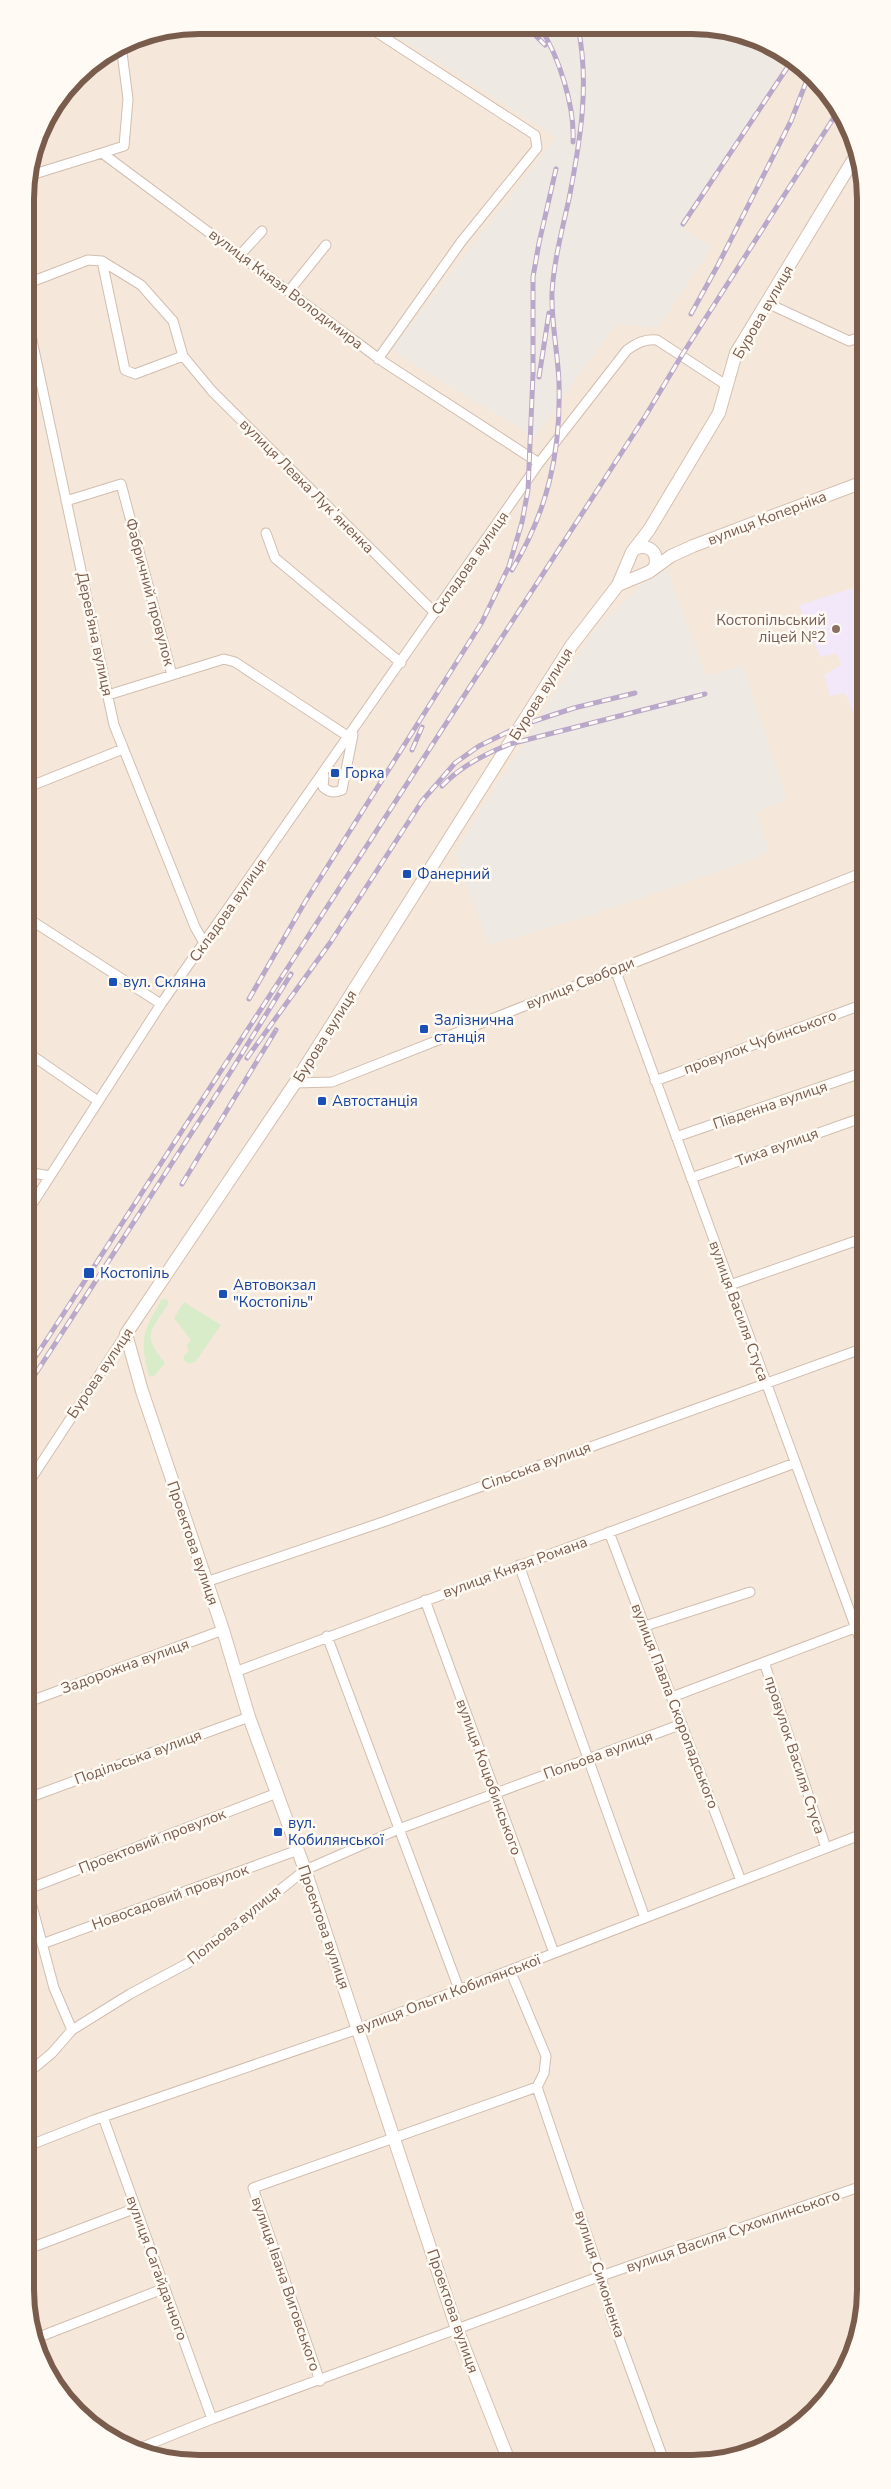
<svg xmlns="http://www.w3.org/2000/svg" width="891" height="2489" viewBox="0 0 891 2489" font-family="'Nunito Sans',sans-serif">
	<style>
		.residential { fill: #f5e8da }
		.industrial { fill: #efe9e4 }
		.education { fill: #f3e8fa }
		.green { fill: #d8ecc9 }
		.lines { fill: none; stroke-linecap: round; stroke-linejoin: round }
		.minor-casing { stroke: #d1beb0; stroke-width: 11 }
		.secondary-casing { stroke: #d6c0b0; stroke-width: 14 }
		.minor { stroke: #fff; stroke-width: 9 }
		.secondary { stroke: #fff; stroke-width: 12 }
		.rail-casing { stroke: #b9a8c9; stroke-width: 5 }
		.rail { stroke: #fffaf3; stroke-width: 3; stroke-dasharray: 9; stroke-linecap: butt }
		.education-dot { fill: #8d6e63; stroke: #fffaf3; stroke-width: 2 }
		.transit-dot { fill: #1a4fb4; stroke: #fffaf3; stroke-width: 2 }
		.labels { text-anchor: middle; stroke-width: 5; stroke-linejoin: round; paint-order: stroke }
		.street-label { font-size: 15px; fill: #7a5c4d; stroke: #fffaf3 }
		.education-label { font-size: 15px; fill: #785e54; stroke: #fffaf3; text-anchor: end }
		.transit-label { font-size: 15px; fill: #164399; stroke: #fffaf3; text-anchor: start }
		.rim { fill: none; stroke: #7a5c4d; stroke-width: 6 }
	</style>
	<rect width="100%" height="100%" fill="#fdf6ec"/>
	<!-- residential -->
	<path class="residential" d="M198,25l529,3 52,20 36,28 28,36 20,52 3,2138 -13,55 -30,48 -43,36 -53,20h-562l-44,-15 -45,-33 -28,-36 -20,-52 -3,-2138 18,-66 41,-53 48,-30z"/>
	<!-- industrial -->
	<path class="industrial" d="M382,26l345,2 52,20 11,8 -107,173 29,17 -54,82 -41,-5 -82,114 -115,-69 -28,-19 164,-212z
		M667,568l39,108 37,-11 44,135 -30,12 12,40 -39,16 -142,48 -99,29 -34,-93 140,-222 58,-56z"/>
	<!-- education -->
	<path class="education" d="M863,585v132l-7,2 -11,-26 -15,3 -6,-21 17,-10 -4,-12 -17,4 -21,-52z"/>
	<!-- green -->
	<path class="green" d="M162,1299l6,1v4c-18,28 -26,31 -3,59l-11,13h-5c-10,-38 -6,-44 13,-77z
		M184,1302l37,23 -25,36 -7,3 -5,-4v-4l5,-5 -3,-5 5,-6 -17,-22z"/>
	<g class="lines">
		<defs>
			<path id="minor" d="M367,26l168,109 2,13 -76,94 -83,117
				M102,153l22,-7 4,-47 -7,-54
				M28,176l74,-23 280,208 157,102
				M240,255l22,-24
				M102,261l23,109 10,4 48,-18
				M26,284l62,-24 14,1 39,24 32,36 10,35 29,35 223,222
				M289,291l37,-46
				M767,303l82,38 14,-5
				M26,312l88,413 81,202 9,16
				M66,501l55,-17 51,191
				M266,533l9,25 126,105
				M108,695l116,-36 11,3 114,75
				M324,776l-1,11c7,6 11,6 19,3l11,-55
				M26,788l97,-39
				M26,917l135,87
				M615,969l250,684
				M27,1052l71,49
				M655,1081l209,-77
				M295,1083l37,-1 532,-210
				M676,1137l188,-65
				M27,1172l23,4
				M691,1178l173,-61
				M27,1212l134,-208 378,-541 88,-113c10,-7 17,-11 30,-10l69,45
				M730,1285l134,-47
				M27,1485l99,-151
				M609,1532l132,349
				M519,1565l126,353
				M206,1582l177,-60 481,-174
				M425,1600l129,353
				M645,1626l105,-34
				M327,1636l132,353
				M764,1662l62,186
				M235,1672l560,-209
				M672,1697l193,-73
				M28,1702l195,-72
				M28,1798l221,-81
				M28,1889l249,-96
				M28,1891l26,97 18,42
				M42,1944l256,-94
				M510,1970l36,86 -2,17 -7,14 64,189 10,40 53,145
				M28,2073l24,-20 20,-23 58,-36 58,-31 117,-93 94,-41 283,-105
				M103,2117l109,302
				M28,2146l66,-26 264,-91 507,-196
				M28,2249l108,-41
				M34,2339l131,-51
				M320,2381l-67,-193 284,-101
				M135,2450l77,-31 389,-143 264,-91"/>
			<path id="secondary" d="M635,549c13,-6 24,3 20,17
				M618,585l31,-13 22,-16 22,-10 170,-64
				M509,2461l-52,-132 -152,-459 -56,-153 -26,-87 -81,-239 -16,-57 169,-251 276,-437 47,-61 14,-33 17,-22 70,-117 17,-60 122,-201"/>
		</defs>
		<!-- minor casing -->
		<use href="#minor" class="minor-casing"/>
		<!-- secondary casing -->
		<use href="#secondary" class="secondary-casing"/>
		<!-- minor -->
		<use href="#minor" class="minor"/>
		<!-- secondary -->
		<use href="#secondary" class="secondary"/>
		<defs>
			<path id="rail" d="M527,27l18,18
				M540,27c19,30 35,79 33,115
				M683,224l110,-165
				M691,314l27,-49 73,-144 19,-49
				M539,377l10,-64
				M512,570c36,-60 49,-118 47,-187 -1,-30 -8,-61 -7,-91 2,-31 10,-62 17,-93 11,-57 21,-114 9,-172
				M412,750l10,-23
				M442,786c19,-20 42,-32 68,-42l195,-50
				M249,999l56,-97 177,-280 27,-56 13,-44 6,-32 5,-116v-97l6,-34 17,-74
				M247,1058l83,-115 92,-142 33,-38 24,-17 43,-21 52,-17 61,-15
				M182,1184l94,-154
				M27,1370l619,-955 36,-60 158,-247
				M27,1387l193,-298 71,-115"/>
		</defs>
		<!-- rail casing -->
		<use href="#rail" class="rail-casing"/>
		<!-- rail -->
		<use href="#rail" class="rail"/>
	</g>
	<!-- markers -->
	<circle class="education-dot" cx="836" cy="629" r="5"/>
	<g class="transit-dot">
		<rect x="330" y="768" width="10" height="10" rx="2.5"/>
		<rect x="402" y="869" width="10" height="10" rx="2.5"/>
		<rect x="108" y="977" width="10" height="10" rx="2.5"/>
		<rect x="419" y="1024" width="10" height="10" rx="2.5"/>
		<rect x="317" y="1096" width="10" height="10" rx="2.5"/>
		<rect x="83" y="1267" width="12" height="12" rx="2.5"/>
		<rect x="218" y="1289" width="10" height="10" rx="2.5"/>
		<rect x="273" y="1827" width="10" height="10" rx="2.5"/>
	</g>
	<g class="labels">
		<!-- street labels -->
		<g class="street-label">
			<text transform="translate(286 289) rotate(37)" y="5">вулиця Князя Володимира</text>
			<text transform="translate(763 312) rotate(-60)" y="5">Бурова вулиця</text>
			<text transform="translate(307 486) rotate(45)" y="5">вулиця Левка Лукʼяненка</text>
			<text transform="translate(767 518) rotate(-21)" y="5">вулиця Коперніка</text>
			<text transform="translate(470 563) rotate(-55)" y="5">Складова вулиця</text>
			<text transform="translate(150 592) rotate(75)" y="5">Фабричний провулок</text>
			<text transform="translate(95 634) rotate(78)" y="5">Дерев'яна вулиця</text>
			<text transform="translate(541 694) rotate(-58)" y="5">Бурова вулиця</text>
			<text transform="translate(228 910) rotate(-55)" y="5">Складова вулиця</text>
			<text transform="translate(580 983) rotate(-22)" y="5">вулиця Свободи</text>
			<text transform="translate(325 1036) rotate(-58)" y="5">Бурова вулиця</text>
			<text transform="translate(760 1042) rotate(-20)" y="5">провулок Чубинського</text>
			<text transform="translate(770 1105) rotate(-19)" y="5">Південна вулиця</text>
			<text transform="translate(777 1147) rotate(-20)" y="5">Тиха вулиця</text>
			<text transform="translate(739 1311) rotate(70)" y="5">вулиця Василя Стуса</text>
			<text transform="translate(100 1373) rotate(-56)" y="5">Бурова вулиця</text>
			<text transform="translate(536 1466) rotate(-20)" y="5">Сільська вулиця</text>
			<text transform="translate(193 1543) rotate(71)" y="5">Проектова вулиця</text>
			<text transform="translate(515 1567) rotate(-20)" y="5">вулиця Князя Романа</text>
			<text transform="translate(125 1666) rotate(-20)" y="5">Задорожна вулиця</text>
			<text transform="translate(675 1706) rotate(69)" y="5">вулиця Павла Скоропадського</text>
			<text transform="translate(598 1755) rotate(-20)" y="5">Польова вулиця</text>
			<text transform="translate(795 1755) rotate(72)" y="5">провулок Василя Стуса</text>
			<text transform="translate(138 1757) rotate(-20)" y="5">Подільська вулиця</text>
			<text transform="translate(489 1777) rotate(70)" y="5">вулиця Коцюбинського</text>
			<text transform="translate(152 1841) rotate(-21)" y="5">Проектовий провулок</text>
			<text transform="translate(170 1897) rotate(-20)" y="5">Новосадовий провулок</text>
			<text transform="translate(234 1925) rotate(-39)" y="5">Польова вулиця</text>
			<text transform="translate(324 1927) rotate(71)" y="5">Проектова вулиця</text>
			<text transform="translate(448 1994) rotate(-21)" y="5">вулиця Ольги Кобилянської</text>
			<text transform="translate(733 2231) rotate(-19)" y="5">вулиця Василя Сухомлинського</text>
			<text transform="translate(157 2268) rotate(70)" y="5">вулиця Сагайдачного</text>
			<text transform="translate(600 2274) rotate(72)" y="5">вулиця Симоненка</text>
			<text transform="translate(286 2284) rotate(71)" y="5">вулиця Івана Виговського</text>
			<text transform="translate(453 2311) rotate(71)" y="5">Проектова вулиця</text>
		</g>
		<!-- education labels -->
		<g class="education-label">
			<text x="826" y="625">Костопільський<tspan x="826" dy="17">ліцей №2</tspan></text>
		</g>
		<!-- transit labels -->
		<g class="transit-label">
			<text x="345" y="778">Горка</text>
			<text x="417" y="879">Фанерний</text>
			<text x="123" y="987">вул. Скляна</text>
			<text x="434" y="1025">Залізнична<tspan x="434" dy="17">станція</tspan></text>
			<text x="332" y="1106">Автостанція</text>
			<text x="100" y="1278">Костопіль</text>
			<text x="233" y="1290">Автовокзал<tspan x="233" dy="17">"Костопіль"</tspan></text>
			<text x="288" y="1828">вул.<tspan x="288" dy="17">Кобилянської</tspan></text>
		</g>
	</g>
	<!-- crop -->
	<path d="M0 0H891V2489H0ZM199 34H692A165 165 0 0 1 857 199V2290A165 165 0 0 1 692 2455H199A165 165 0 0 1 34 2290V199A165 165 0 0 1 199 34Z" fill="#fffaf3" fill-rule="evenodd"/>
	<path class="rim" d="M199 34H692A165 165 0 0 1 857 199V2290A165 165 0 0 1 692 2455H199A165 165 0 0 1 34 2290V199A165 165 0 0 1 199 34Z"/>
</svg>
